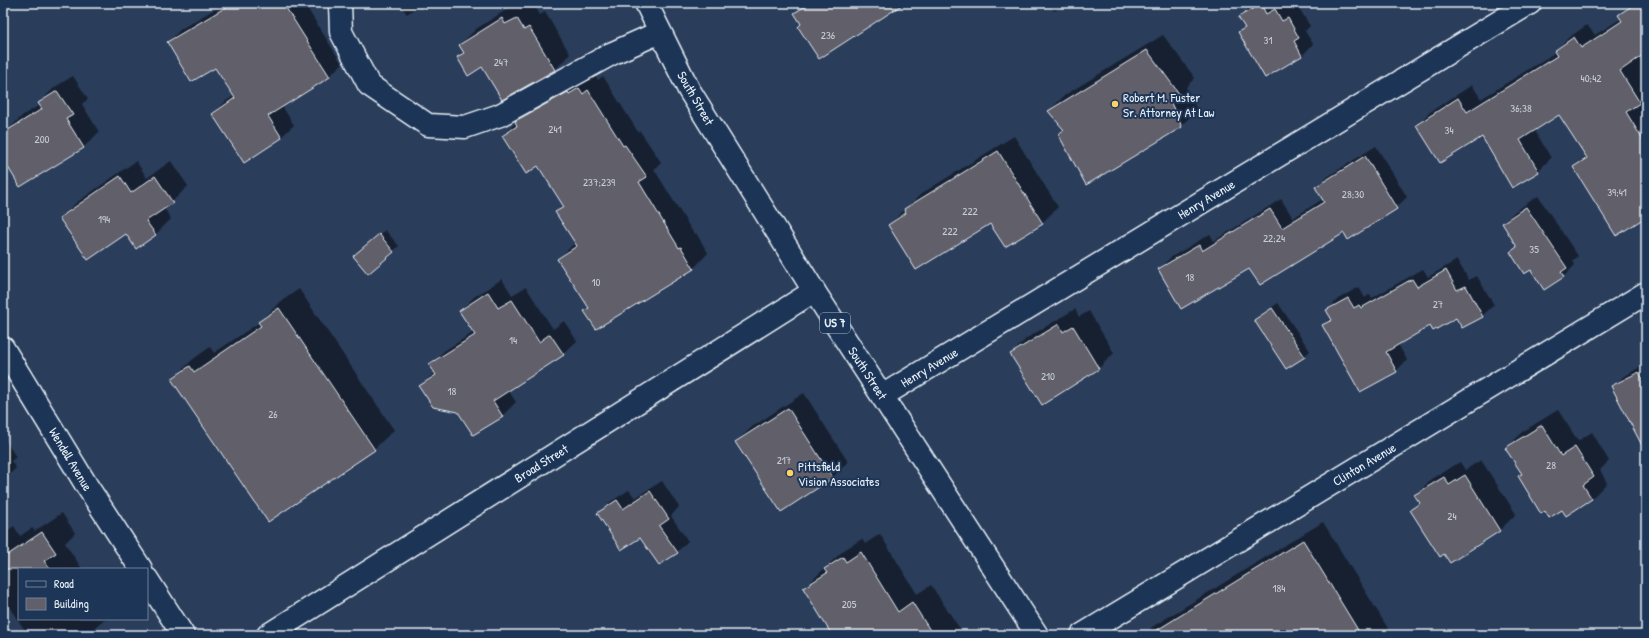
<svg xmlns="http://www.w3.org/2000/svg" width="1649" height="638" viewBox="0 0 1649 638" font-family="'Patrick Hand',sans-serif">
	<style>
		.shadow { fill: #0007 }
		.building { fill: #605f6a; stroke: #e8f1f8 }
		.lines { fill: none; stroke-linecap: round; stroke-linejoin: round }
		.minor-casing { stroke: #e8f1f8; stroke-width: 25 }
		.highway-casing { stroke: #e8f1f8; stroke-width: 25 }
		.minor { stroke: #1d3557; stroke-width: 22 }
		.highway { stroke: #1d3557; stroke-width: 22 }
		.poi-dot { fill: #ffd166; stroke: #1d3557; stroke-width: 1.5 }
		.labels { text-anchor: middle; stroke-width: 4; stroke-linejoin: round; paint-order: stroke }
		.number-label { font-size: 11px; fill: #c6ccd4 }
		.shield { fill: #1d3557; stroke: #abb9c8; stroke-width: 1 }
		.shield-label { font-size: 12px; font-weight: bold; fill: #e8f1f8 }
		.poi-label { font-size: 13px; fill: #e8f1f8; stroke: #1d3557; text-anchor: start }
		.street-label { font-size: 13px; fill: #e8f1f8; stroke: #1d3557 }
	</style>
	<rect width="100%" height="100%" fill="#2a3d5b"/>
	<filter id="ink" filterUnits="userSpaceOnUse"><feTurbulence type="fractalNoise" baseFrequency=".025" numOctaves="2"/><feDisplacementMap in="SourceGraphic" scale="8" xChannelSelector="R" yChannelSelector="G"/><feConvolveMatrix kernelMatrix="1 2 1 2 8 2 1 2 1" color-interpolation-filters="sRGB"/></filter>
	<g filter="url(#ink)">
		<!-- shadow -->
		<path class="shadow" d="M225,3h79l38,61 -13,12 -47,30 12,19 -13,12 -68,-23 13,-13 8,-5 -19,-30 -47,-24 13,-13z
			M399,3h36l-11,7 -4,-5 -13,9z
			M517,3l4,6 12,-6 7,12 5,-3 25,42 -15,16 -72,-4 -25,-9 6,-6 -4,-6 16,-16z
			M806,3h86l-90,21 -6,-11z
			M1049,3h18l-13,8z
			M1256,3h33l4,8 6,-3 11,18 -5,5 8,13 -11,12 -62,-24 5,-5 -5,-10 11,-11z
			M1631,3h15v95l-6,4 6,9v105l-72,-49 12,-11 -27,-43 -25,16 17,29 -13,13 -56,-36 -65,-10 13,-13 42,-27 9,14 75,-47 -1,-1 13,-13 19,-13 8,10 27,-17 -2,-3z
			M1163,35l32,43 -9,9 11,23 -16,16 -122,8 5,-5 -15,-18 16,-16z
			M594,74l4,6 5,-4 35,56 2,-1 21,31 -7,7 40,65 2,-1 12,20 -14,15 -98,60 -10,-17 3,-4 -31,-48 18,-17 -20,-29 8,-8 -25,-40 -36,-29 27,-29z
			M73,76l15,23 -6,5 17,28 -16,16 -80,9v-17l4,-9 16,-16 17,-10 -1,-2 16,-16z
			M1014,136l44,71 -16,16h-51l-102,2 32,-31z
			M1376,146l31,51 -11,11 -52,24 -94,35 -91,2 11,-11 40,-24 4,7 67,-42 12,19 30,-19 -7,-11 11,-11z
			M136,161l11,17 24,-17 17,25 -16,16 -8,6 7,11 -15,15 -20,14 -9,-15 -67,-15 16,-15z
			M1538,196l40,60 -5,5 2,4 -11,11 -19,13 -14,-21 -20,-16 7,-7 -15,-22 11,-11z
			M385,230l14,16 -6,5h-34z
			M1457,260l12,20 8,-4 17,29 -12,11h-25l-26,9 -33,19 9,16 -11,11 -72,-46 7,-7 -4,-8 11,-11 21,-12 6,11 5,-4 2,4 51,-29 5,8z
			M502,279l10,16 14,-8 27,42 11,-8 13,20 -14,13 -55,36 8,12 -14,14 -43,-5 -38,-25 14,-14 -4,-8 13,-13 30,-19 -14,-21 14,-14z
			M299,289l95,141 -20,19 -106,71 -95,-141 19,-19 18,-13 4,6 46,-31 19,-19z
			M1278,303l32,48 -6,5 -49,-36z
			M1075,309l4,8 10,-6 25,42 -15,15 -88,-14 16,-16z
			M1646,364v87l-33,-64 11,-11z
			M804,393l44,69 -15,15 -52,34 -45,-69 16,-15z
			M1558,410l20,31 14,-9 17,29 -9,9 7,13 -15,15 -29,11 -40,-36 -16,-25 15,-16z
			M3,437l13,20 -5,4 5,7 -13,13z
			M1481,460l35,54 -16,16 -50,32 -39,-52 9,-9 -4,-6 15,-16 29,-17 5,8z
			M662,481l17,26 -8,9 17,25 -11,11 -36,-16 -42,-22 11,-12 19,-12 6,8z
			M62,513l13,20 -10,10 17,26h-63v50h87l-22,16h-56l-25,-37v-64l11,-8 6,10 12,-8 3,3z
			M1323,522l69,113h-248l8,-8z
			M880,534l37,60 14,-9 33,50h-130l-30,-47 40,-38 18,-11 3,5z"/>
		<!-- building -->
		<path class="building" d="M233,3h50l47,74 -62,39 14,22 -38,25 -32,-49 23,-16 -20,-30 -24,14 -24,-40z
			M811,3h94l-86,56 -21,-32 3,-3 -7,-11z
			M1636,3h10v56l-3,-4 -23,16 20,32 -14,9 20,33v72l-30,19 -43,-69 14,-9 -28,-43 -39,25 19,32 -27,16 -30,-51 -42,26 -24,-38 42,-27 9,14 90,-56 -3,-5 20,-14 7,11 41,-27 -4,-6z
			M1261,4l5,10 9,-5 7,12 6,-3 11,20 -5,3 8,15 -37,22 -27,-46 7,-4 -7,-11z
			M502,18l3,6 12,-6 7,12 5,-3 26,43 -53,30 -20,-33 -14,9 -11,-19 7,-4 -5,-8z
			M1147,50l33,45 -10,6 12,26 -96,58 -28,-51 6,-4 -16,-19z
			M579,88l4,6 5,-4 35,56 2,-1 22,32 -8,5 40,66 2,-1 13,22 -98,60 -12,-18 5,-3 -32,-49 20,-13 -22,-34 9,-5 -26,-41 -12,8 -24,-38 15,-10 -2,-5 53,-29 1,2z
			M57,91l16,24 -7,4 18,29 -64,39 -17,-28v-26l39,-24 -4,-6z
			M998,151l45,73 -38,23 -15,-23 -74,46 -28,-45 18,-12 -2,-4z
			M1365,156l32,53 -49,31 -4,-7 -84,52 -11,-16 -68,40 -23,-40 41,-24 3,6 68,-42 12,19 42,-26 -9,-15z
			M120,176l11,17 24,-17 18,27 -27,18 10,14 -20,14 -10,-15 -38,26 -29,-42z
			M1526,207l41,61 -6,4 3,5 -20,13 -13,-20 -7,4 -14,-22 7,-5 -15,-24z
			M379,234l15,18 -26,22 -15,-18z
			M1446,270l11,20 9,-4 17,31 -21,11 -6,-10 -23,13 -3,-5 -44,26 11,20 -37,20 -38,-67 10,-5 -6,-10 22,-12 6,10 5,-3 2,3 51,-29 5,8z
			M488,292l10,16 14,-8 27,42 11,-8 14,21 -71,46 10,16 -30,18 -15,-23 -25,-5 -14,-21 17,-11 -7,-11 46,-29 -16,-24z
			M279,308l96,142 -107,72 -97,-143 19,-13 4,6 67,-46 -3,-4z
			M1272,308l33,49 -19,12 -32,-49z
			M1059,324l4,8 10,-6 26,43 -57,36 -32,-51z
			M1639,372l7,13v68l-35,-67z
			M788,408l45,70 -52,34 -46,-70z
			M1542,425l19,31 14,-9 19,30 -11,8 9,14 -26,17 -4,-6 -13,8 -4,-7 -4,3 -23,-38 4,-2 -17,-26z
			M1465,475l35,56 -50,32 -6,-9 -4,3 -30,-47 10,-7 -6,-8 30,-18 5,8z
			M650,491l19,28 -10,7 19,27 -19,12 -19,-27 -19,12 -24,-37 20,-13 6,9z
			M42,532l14,21 -12,8 6,8h-47v-11z
			M1303,540l58,95h-212z
			M861,552l37,60 14,-10 21,33h-101l-29,-47 24,-15 -3,-4 19,-12 3,5z"/>
		<g class="lines">
			<defs>
				<path id="minor" d="M340,3l1,29 28,53 59,40 37,2 35,-12 113,-62 47,-21
					M3,348l84,138 54,83
					M882,396l648,-393
					M147,579l36,56
					M268,635l546,-344
					M1082,635l564,-342"/>
				<path id="highway" d="M646,3l43,87 125,201 223,344"/>
			</defs>
			<!-- minor casing -->
			<use href="#minor" class="minor-casing"/>
			<!-- highway casing -->
			<use href="#highway" class="highway-casing"/>
			<!-- minor -->
			<use href="#minor" class="minor"/>
			<!-- highway -->
			<use href="#highway" class="highway"/>
		</g>
	</g>
	<!-- markers -->
	<g class="poi-dot">
		<circle cx="1115" cy="104" r="4"/>
		<circle cx="790" cy="473" r="4"/>
	</g>
	<g class="labels">
		<!-- number labels -->
		<g class="number-label">
			<text x="828" y="39">236</text>
			<text x="1268" y="44">31</text>
			<text x="501" y="66">247</text>
			<text x="1591" y="82">40;42</text>
			<text x="1521" y="112">36;38</text>
			<text x="555" y="133">241</text>
			<text x="1449" y="134">34</text>
			<text x="42" y="143">200</text>
			<text x="599" y="186">237;239</text>
			<text x="1617" y="196">39;41</text>
			<text x="1353" y="198">28;30</text>
			<text x="970" y="215">222</text>
			<text x="104" y="223">194</text>
			<text x="950" y="235">222</text>
			<text x="1274" y="242">22;24</text>
			<text x="1534" y="253">35</text>
			<text x="1190" y="281">18</text>
			<text x="596" y="286">10</text>
			<text x="1438" y="308">27</text>
			<text x="513" y="344">14</text>
			<text x="1048" y="380">210</text>
			<text x="452" y="395">18</text>
			<text x="273" y="418">26</text>
			<text x="784" y="464">217</text>
			<text x="1551" y="469">28</text>
			<text x="1452" y="520">24</text>
			<text x="1279" y="592">184</text>
			<text x="849" y="608">205</text>
		</g>
		<!-- shield labels -->
		<rect class="shield" x="820" y="313" width="30" height="20" rx="3"/>
		<g class="shield-label">
			<text x="835" y="327">US 7</text>
		</g>
		<!-- poi labels -->
		<g class="poi-label">
			<text x="1123" y="102">Robert M. Fuster<tspan x="1123" dy="15">Sr. Attorney At Law</tspan></text>
			<text x="798" y="471">Pittsfield<tspan x="798" dy="15">Vision Associates</tspan></text>
		</g>
		<!-- street labels -->
		<g class="street-label">
			<text transform="translate(696 98) rotate(60)" y="5">South Street</text>
			<text transform="translate(1206 199) rotate(-31)" y="5">Henry Avenue</text>
			<text transform="translate(929 367) rotate(-31)" y="5">Henry Avenue</text>
			<text transform="translate(868 373) rotate(57)" y="5">South Street</text>
			<text transform="translate(71 459) rotate(59)" y="5">Wendell Avenue</text>
			<text transform="translate(541 463) rotate(-32)" y="5">Broad Street</text>
			<text transform="translate(1364 464) rotate(-31)" y="5">Clinton Avenue</text>
		</g>
	</g>
	<!-- margin -->
	<rect width="1649" height="638" fill="none" stroke="#1d3557" stroke-width="16"/>
	<rect x="8" y="8" width="1633" height="622" fill="none" stroke="#e8f1f8" stroke-width="1.5" filter="url(#ink)"/>
	<!-- legend -->
	<rect x="18" y="568" width="130" height="52" fill="#1d3557" stroke="#6e8097"/>
	<rect x="26" y="581" width="20" height="6" fill="#1d3557" stroke="#6e8097"/>
	<text x="54" y="588" font-size="12" fill="#e8f1f8">Road</text>
	<rect x="26" y="598" width="20" height="12" fill="#605f6a" stroke="#6e8097"/>
	<text x="54" y="608" font-size="12" fill="#e8f1f8">Building</text>
</svg>
